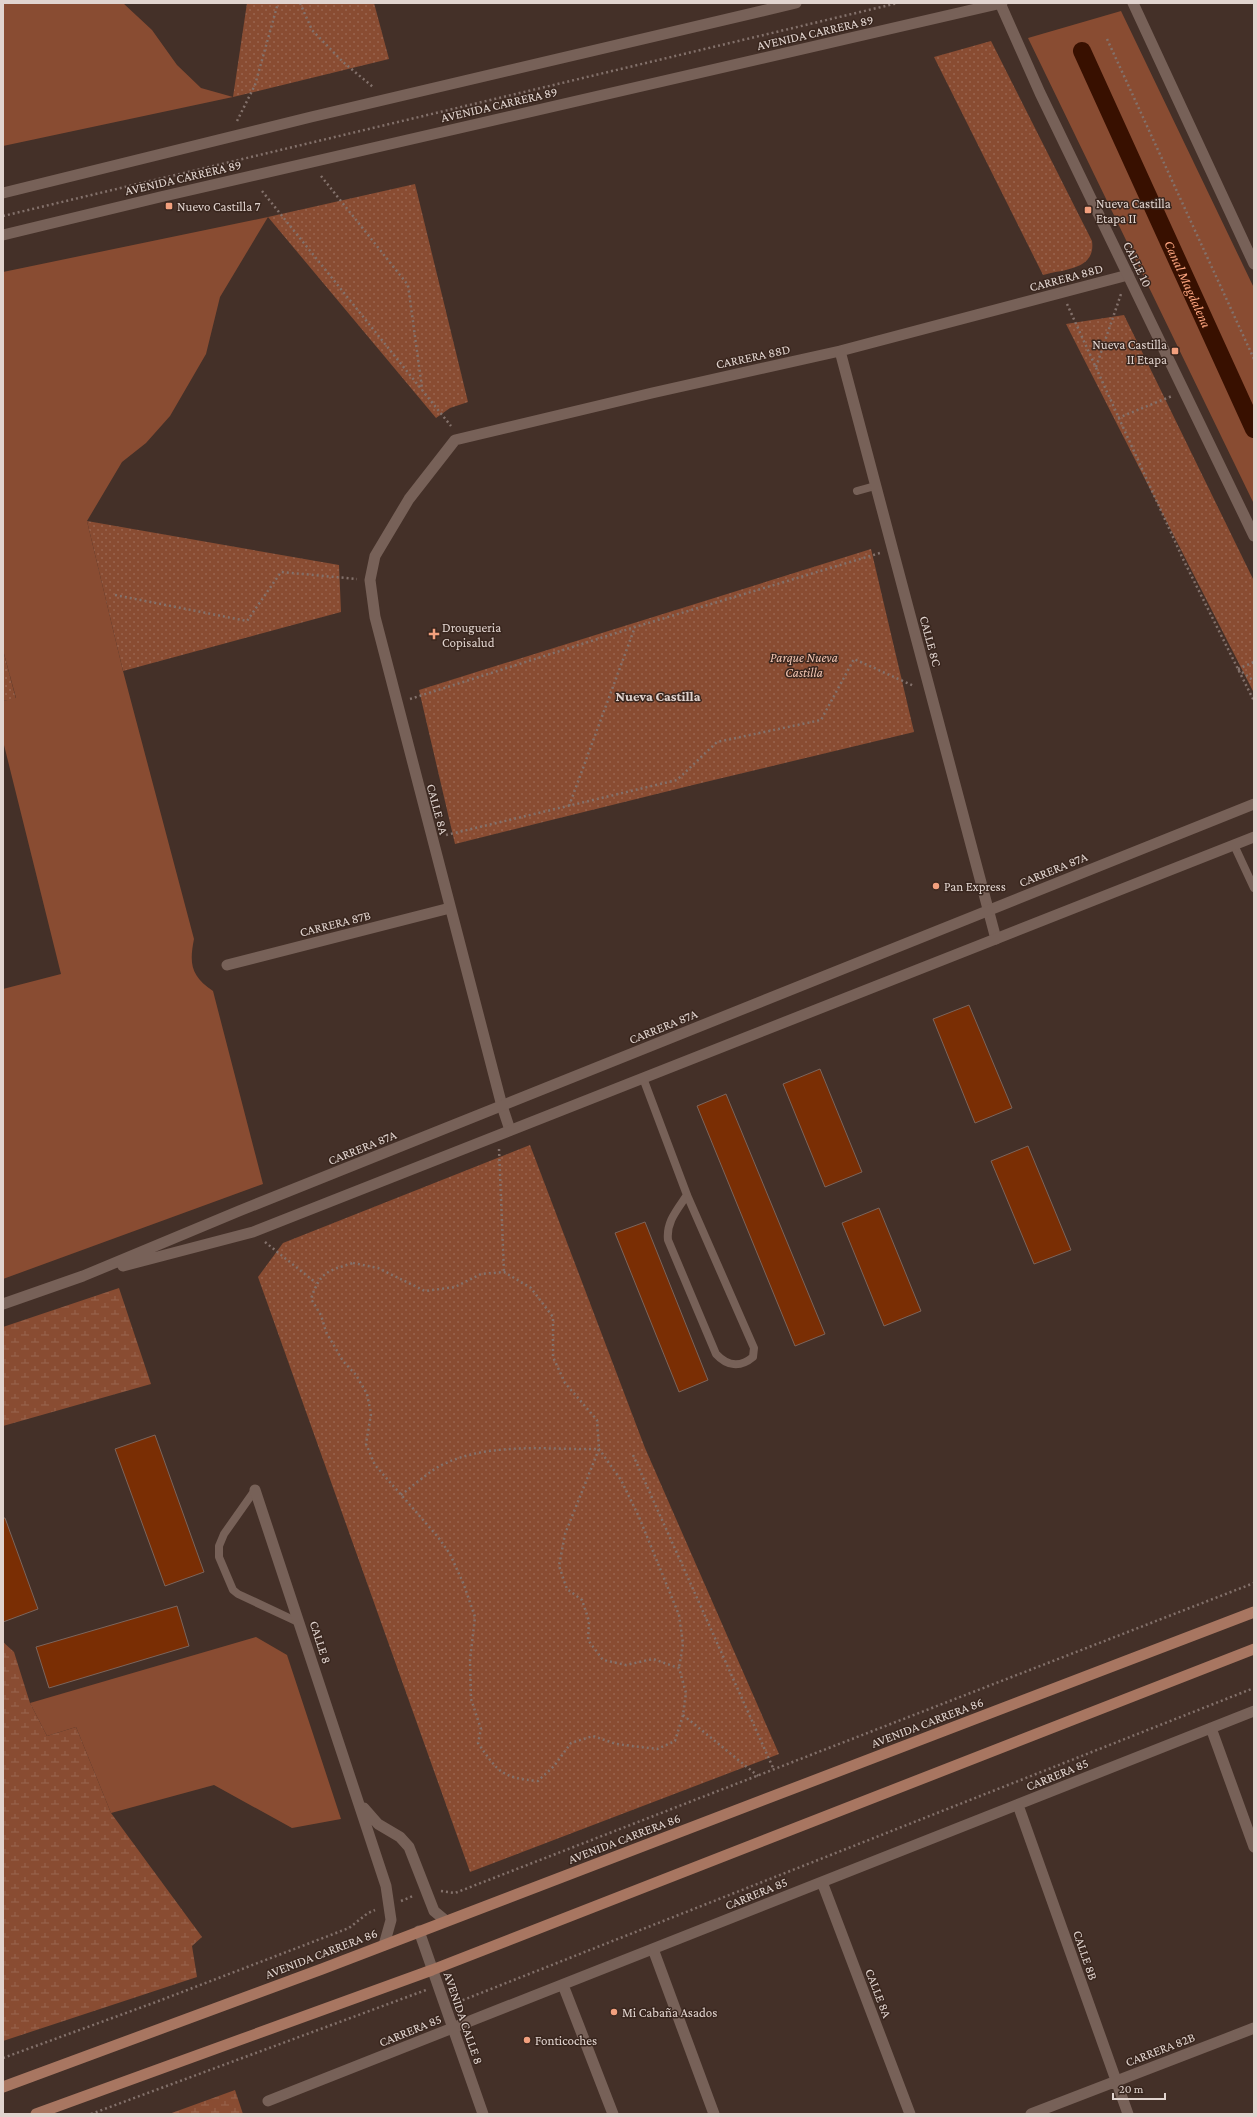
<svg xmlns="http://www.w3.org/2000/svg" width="1257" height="2117" viewBox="0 0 1257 2117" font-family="'Crimson Pro',serif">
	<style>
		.green { fill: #894c32 }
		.wetland { fill: url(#wetland-marsh) }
		.park { fill: url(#park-dots) }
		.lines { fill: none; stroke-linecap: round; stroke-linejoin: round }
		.canal { stroke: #381000; stroke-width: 18 }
		.building { fill: #7a2e04; stroke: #7c655c }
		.path { stroke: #83716b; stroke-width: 2.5; stroke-dasharray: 2 3; stroke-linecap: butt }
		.service { stroke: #776158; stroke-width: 8 }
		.minor { stroke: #776158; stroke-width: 11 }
		.tertiary { stroke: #776158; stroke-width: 11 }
		.secondary { stroke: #776158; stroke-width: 11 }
		.primary { stroke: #a87661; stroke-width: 11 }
		.poi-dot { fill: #f2a07e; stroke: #39261e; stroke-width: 1.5 }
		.labels { text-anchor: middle; stroke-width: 3; stroke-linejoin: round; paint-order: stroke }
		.street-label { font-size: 13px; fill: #e1d4cf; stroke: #39261e }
		.poi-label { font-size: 13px; fill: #e1d4cf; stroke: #39261e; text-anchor: start }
		.park-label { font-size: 13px; font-style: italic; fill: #f3c6b3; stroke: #39261e }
		.water-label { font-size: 14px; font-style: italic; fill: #fda57f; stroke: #39261e }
		.neighbourhood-label { font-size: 14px; font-weight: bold; fill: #e1d4cf; stroke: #39261e }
	</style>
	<defs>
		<pattern id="wetland-marsh" width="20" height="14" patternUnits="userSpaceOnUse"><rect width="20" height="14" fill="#894c32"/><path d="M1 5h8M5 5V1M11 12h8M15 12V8" fill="none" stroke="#99654f"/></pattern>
		<pattern id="park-dots" width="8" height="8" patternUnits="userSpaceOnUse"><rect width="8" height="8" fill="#894c32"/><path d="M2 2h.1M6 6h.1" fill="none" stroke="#99654f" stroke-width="1.8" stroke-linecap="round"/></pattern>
	</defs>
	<rect width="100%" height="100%" fill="#443028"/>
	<!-- green -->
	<path class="green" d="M3,3h120l29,27 25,35 24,23 32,9 -230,49z
		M1121,11l133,277v216l-226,-466z
		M268,217l-48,80 -14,57 -36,62 -24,27 -24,19 -35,59 36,150 71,268c-5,25 -3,37 19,52l50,193 -260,95v-290l58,-15 -58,-233v-40l13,-3 -13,-48v-378z
		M256,1637l31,18 54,164 -49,9 -78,-43 -103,28 -35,-86 -29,9 -17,-33z"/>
	<!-- wetland -->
	<path class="wetland" d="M119,1288l32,96 -148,42v-99z
		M3,1642l11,10 16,51 17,33 29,-9 35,86 91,124 -10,9 5,31 -194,64z
		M235,2090l8,24h-74z"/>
	<!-- park -->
	<path class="park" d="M247,3h127l15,56 -156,38z
		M991,41l101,200c4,29 -28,28 -49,34l-109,-218z
		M415,184l53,218 -18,6 -14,10 -168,-201z
		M1124,315l130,266v112l-188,-369z
		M87,521l252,44 2,47 -218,59z
		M871,549l43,183 -221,53 -238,59 -36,-154z
		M3,650l13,49 -13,2z
		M530,1145l115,303 134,306 -309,118 -212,-595 25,-34z"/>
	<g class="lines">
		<!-- canal -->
		<path class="canal" id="s1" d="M1082,51l172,378"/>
	</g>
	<!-- building -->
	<path class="building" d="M969,1005l43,103 -37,15 -42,-104z
		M820,1069l42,103 -37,15 -42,-103z
		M726,1094l99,240 -30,12 -98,-240z
		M1028,1146l43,104 -37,14 -43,-103z
		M879,1208l42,103 -37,15 -42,-103z
		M645,1222l63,158 -29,12 -64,-159z
		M155,1435l49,137 -39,14 -50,-137z
		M3,1518h2l33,91 -35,13z
		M177,1606l12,40 -140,42 -13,-41z"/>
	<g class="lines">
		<!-- path -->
		<path class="path" d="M300,3l12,27 31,32 30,25
			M1107,39l147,320
			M237,121l18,-36 23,-82
			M321,176l87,109 14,103
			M262,191l189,235
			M3,216l895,-213
			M1067,304l116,255 71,142
			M1096,367l25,-73
			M1118,418l54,-22
			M115,595l132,26 34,-49 76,7
			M1238,669l16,12
			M1238,669l16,-7
			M410,699l225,-72 245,-74
			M569,806l66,-179
			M446,835l231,-55 40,-38 104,-22 33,-61 60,27
			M499,1149l5,123
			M265,1242l51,41
			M353,1263l25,5 47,23 30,-4 26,-13 23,-2 27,16 22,29v40l12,26 32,37 2,29 -34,85 -6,32 8,23 15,11 7,21 -1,19 15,20 23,5 27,-6 26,9 7,25 -3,22 -8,26 -18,8 -41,-5 -23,-8 -22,7 -17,23 -16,15c-36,-3 -40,-9 -60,-38l3,-14 -10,-30 -1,-39 5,-43 -11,-32 -14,-31 -12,-17 -63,-72 -9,-21 5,-30 -4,-20 -11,-19 -13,-14 -17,-29 -5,-17 -10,-16c9,-27 16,-28 42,-36z
			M633,1455l141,315
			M401,1495c12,-9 24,-20 37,-28 48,-26 109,-17 161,-18l22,31 18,37 40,98 4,29 -4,24
			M683,1715l75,61
			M441,1891l14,2 799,-310
			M401,1901l12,-5
			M458,2002l796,-314
			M3,2058l153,-56 193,-74 19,-15 7,-3
			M91,2114l335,-124"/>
		<!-- service -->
		<path class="service" d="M857,491l18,-5
			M1234,845l20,43
			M643,1078l44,117 67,153 -1,9c-13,11 -26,9 -37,-3l-48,-114c-2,-18 9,-30 19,-45
			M255,1490l-31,44 -5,12v11l14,33 5,4 62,29"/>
		<!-- minor -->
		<path class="minor" d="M1133,3l121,261
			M840,351l156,588
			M227,965l223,-57
			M510,1130l-8,-24 -127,-489 -5,-37 5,-24 34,-57 46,-59 197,-47 188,-42 288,-76
			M255,1490l131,396 5,34 -7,25
			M1211,1728l43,119
			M1018,1805l110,309
			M364,1808l14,16 22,13 9,10 25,64 12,10
			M822,1882l88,232
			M653,1949l61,165
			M563,1985l50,129
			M268,2101l986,-390
			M1031,2114l223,-86"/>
		<!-- tertiary -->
		<path class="tertiary" d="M1000,3l40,90 214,443
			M123,1266l130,-34 1001,-395
			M3,1304l80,-28 156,-65 1015,-407
			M419,1931l64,183"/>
		<!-- secondary -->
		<path class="secondary" d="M3,193l308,-76 485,-114
			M3,235l157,-38 842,-194"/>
		<!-- primary -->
		<path class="primary" d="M3,2087l319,-118 932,-357
			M36,2114l396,-144 822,-321"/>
	</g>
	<!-- markers -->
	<g class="poi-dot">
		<rect x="165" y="202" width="8" height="8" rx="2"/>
		<rect x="1084" y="206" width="8" height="8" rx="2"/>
		<rect x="1171" y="347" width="8" height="8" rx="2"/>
		<path d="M432 628h4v4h4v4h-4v4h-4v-4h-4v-4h4z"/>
		<circle cx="936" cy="886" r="4"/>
		<circle cx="614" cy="2012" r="4"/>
		<circle cx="527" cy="2040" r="4"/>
	</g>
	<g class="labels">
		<!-- street labels -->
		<g class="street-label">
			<text transform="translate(815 32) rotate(-13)" y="5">AVENIDA CARRERA 89</text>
			<text transform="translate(499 104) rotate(-13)" y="5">AVENIDA CARRERA 89</text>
			<text transform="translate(183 177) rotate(-13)" y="5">AVENIDA CARRERA 89</text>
			<text transform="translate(1138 264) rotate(64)" y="5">CALLE 10</text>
			<text transform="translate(1066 277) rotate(-15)" y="5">CARRERA 88D</text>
			<text transform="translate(753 356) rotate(-12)" y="5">CARRERA 88D</text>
			<text transform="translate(931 641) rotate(75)" y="5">CALLE 8C</text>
			<text transform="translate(438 809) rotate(75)" y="5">CALLE 8A</text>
			<text transform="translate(1053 869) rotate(-22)" y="5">CARRERA 87A</text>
			<text transform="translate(335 923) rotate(-14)" y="5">CARRERA 87B</text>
			<text transform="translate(663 1026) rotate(-22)" y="5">CARRERA 87A</text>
			<text transform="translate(362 1147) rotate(-22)" y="5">CARRERA 87A</text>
			<text transform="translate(321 1642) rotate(72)" y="5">CALLE 8</text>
			<text transform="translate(927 1722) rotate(-21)" y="5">AVENIDA CARRERA 86</text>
			<text transform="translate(1057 1774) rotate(-22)" y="5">CARRERA 85</text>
			<text transform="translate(624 1838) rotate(-21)" y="5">AVENIDA CARRERA 86</text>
			<text transform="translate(756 1893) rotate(-22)" y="5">CARRERA 85</text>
			<text transform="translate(321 1953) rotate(-21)" y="5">AVENIDA CARRERA 86</text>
			<text transform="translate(1086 1955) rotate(71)" y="5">CALLE 8B</text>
			<text transform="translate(879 1993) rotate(69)" y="5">CALLE 8A</text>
			<text transform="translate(464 2018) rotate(71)" y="5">AVENIDA CALLE 8</text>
			<text transform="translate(410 2030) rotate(-22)" y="5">CARRERA 85</text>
			<text transform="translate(1160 2049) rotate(-21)" y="5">CARRERA 82B</text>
		</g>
		<!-- poi labels -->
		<g class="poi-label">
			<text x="1096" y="208">Nueva Castilla<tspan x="1096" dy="15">Etapa II</tspan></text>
			<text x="177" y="211">Nuevo Castilla 7</text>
			<text x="1167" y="349" text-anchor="end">Nueva Castilla<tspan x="1167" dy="15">II Etapa</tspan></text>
			<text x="442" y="632">Drougueria<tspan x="442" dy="15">Copisalud</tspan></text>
			<text x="944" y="891">Pan Express</text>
			<text x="622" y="2017">Mi Cabaña Asados</text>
			<text x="535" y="2045">Fonticoches</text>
		</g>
		<!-- park labels -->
		<g class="park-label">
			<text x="804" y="662">Parque Nueva<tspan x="804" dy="15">Castilla</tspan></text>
		</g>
		<!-- water labels -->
		<g class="water-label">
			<text dy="5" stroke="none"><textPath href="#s1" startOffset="256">Canal Magdalena</textPath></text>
		</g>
		<!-- neighbourhood labels -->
		<g class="neighbourhood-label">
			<text x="658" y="701">Nueva Castilla</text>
		</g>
	</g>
	<!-- border -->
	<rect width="1257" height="2117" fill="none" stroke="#e1d4cf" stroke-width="8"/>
	<!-- scale -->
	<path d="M1113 2093v6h52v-6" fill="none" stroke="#e1d4cf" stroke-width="2"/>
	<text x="1119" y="2093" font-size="12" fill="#e1d4cf" stroke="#39261e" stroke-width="3" paint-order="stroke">20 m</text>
</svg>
